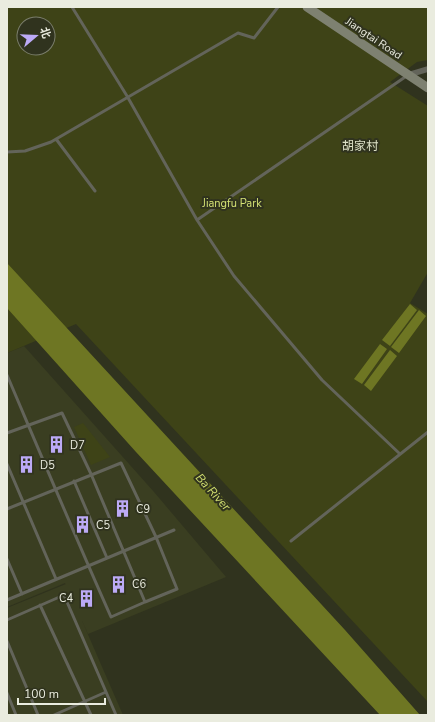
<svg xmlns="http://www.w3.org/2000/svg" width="435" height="722" viewBox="0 0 435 722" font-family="'Nunito Sans','Noto Sans SC',sans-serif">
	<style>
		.built { fill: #3a3e21 }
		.green { fill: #3e4317; fill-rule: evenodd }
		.water { fill: #6e7623 }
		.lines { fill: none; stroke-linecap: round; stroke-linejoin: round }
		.service { stroke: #63645a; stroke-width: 3 }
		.minor { stroke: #63645a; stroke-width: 6 }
		.secondary { stroke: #7e8171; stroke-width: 9 }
		.labels { text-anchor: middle; stroke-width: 4; stroke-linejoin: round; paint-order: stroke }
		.street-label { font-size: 11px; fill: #eaecdf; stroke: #30331e }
		.park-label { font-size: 11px; fill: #d5e375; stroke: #30331e }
		.poi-label { font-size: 11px; fill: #eaecdf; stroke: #30331e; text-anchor: start }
		.neighbourhood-label { font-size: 12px; fill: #dde1c7; stroke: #30331e }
		.water-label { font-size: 12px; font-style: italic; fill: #d1de70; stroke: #30331e }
	</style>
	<rect width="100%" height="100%" fill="#30331e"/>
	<!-- built -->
	<path class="built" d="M24,346l130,146 72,85 -138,57 -23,-51 -58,24v-254z
		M66,584l57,131h-116v-107z"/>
	<!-- green -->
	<path class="green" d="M7,7h421v53l-11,2 -27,20 38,24v166l-18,31 18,11v388l-352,-378 -69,29zM24,24h24v24h-24z
		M83,423l27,34 -19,8 -17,-38z"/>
	<!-- water -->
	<path class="water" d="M7,263l338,367 75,85h-40l-244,-263 -129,-144z
		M410,304l7,6 -27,36 -8,-6z
		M419,310l7,6 -27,37 -8,-6z
		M380,344l7,5 -25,35 -8,-5z
		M390,350l7,6 -26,35 -7,-6z"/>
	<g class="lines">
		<!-- service -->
		<path class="service" d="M72,7l55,89 70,124 37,56 88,104 78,74
			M56,139l39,52
			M7,152l18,-1 26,-9 187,-109 16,5 24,-31
			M197,220l211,-145
			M7,375c34,80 68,161 104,242l34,-15 -54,-128 -29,-61 -55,20
			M7,464l49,115
			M74,481l33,77
			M7,509l114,-46 35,74 21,52 -32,13
			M291,541l137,-109
			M7,559l15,35
			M7,600l167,-70
			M40,605l51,110
			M7,620l57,-25 52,120
			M7,641l31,74
			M7,693l9,22
			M54,715l52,-23"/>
		<!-- minor -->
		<path class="minor" d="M408,75l20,-6"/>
		<!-- secondary -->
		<path class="secondary" d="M307,7l121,81"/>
	</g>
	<!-- icons -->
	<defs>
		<symbol id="building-bare" viewBox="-9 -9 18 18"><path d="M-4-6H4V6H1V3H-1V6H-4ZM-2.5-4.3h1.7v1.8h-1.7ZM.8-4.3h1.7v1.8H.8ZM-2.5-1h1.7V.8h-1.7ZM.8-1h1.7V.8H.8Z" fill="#bcaaf6" stroke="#30331e" stroke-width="2.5" paint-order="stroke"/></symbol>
	</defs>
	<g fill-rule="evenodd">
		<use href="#building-bare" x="44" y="432" width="25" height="25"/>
		<use href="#building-bare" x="14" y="452" width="25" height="25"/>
		<use href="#building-bare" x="110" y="496" width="25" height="25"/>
		<use href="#building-bare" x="70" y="512" width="25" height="25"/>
		<use href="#building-bare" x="106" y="572" width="25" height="25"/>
		<use href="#building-bare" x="74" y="586" width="25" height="25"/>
	</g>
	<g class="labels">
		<!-- street labels -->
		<g class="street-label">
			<text transform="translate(374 38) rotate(34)" y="4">Jiangtai Road</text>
		</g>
		<!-- park labels -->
		<g class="park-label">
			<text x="232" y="207">Jiangfu Park</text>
		</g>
		<!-- poi labels -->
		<g class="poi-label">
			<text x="70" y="449">D7</text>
			<text x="40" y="469">D5</text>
			<text x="136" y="513">C9</text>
			<text x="96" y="529">C5</text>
			<text x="132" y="588">C6</text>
			<text x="73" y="602" text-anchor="end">C4</text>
		</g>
		<!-- neighbourhood labels -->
		<g class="neighbourhood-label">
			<text x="360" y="150">胡家村</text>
		</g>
		<!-- water labels -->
		<g class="water-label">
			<text transform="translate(213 492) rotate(48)" y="4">Ba River</text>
		</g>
	</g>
	<!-- border -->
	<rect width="435" height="722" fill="none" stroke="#eaecdf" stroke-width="16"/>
	<!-- north arrow -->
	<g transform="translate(36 36) rotate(71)"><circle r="19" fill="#30331e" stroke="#7a7d6b"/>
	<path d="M0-3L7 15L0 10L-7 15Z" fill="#bcaaf6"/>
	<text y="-6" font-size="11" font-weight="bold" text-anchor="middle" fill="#eaecdf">北</text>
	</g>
	<!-- scale -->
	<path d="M18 698v6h87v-6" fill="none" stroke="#eaecdf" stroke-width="2"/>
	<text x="24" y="698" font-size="12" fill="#eaecdf" stroke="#30331e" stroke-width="3" paint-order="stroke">100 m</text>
</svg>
